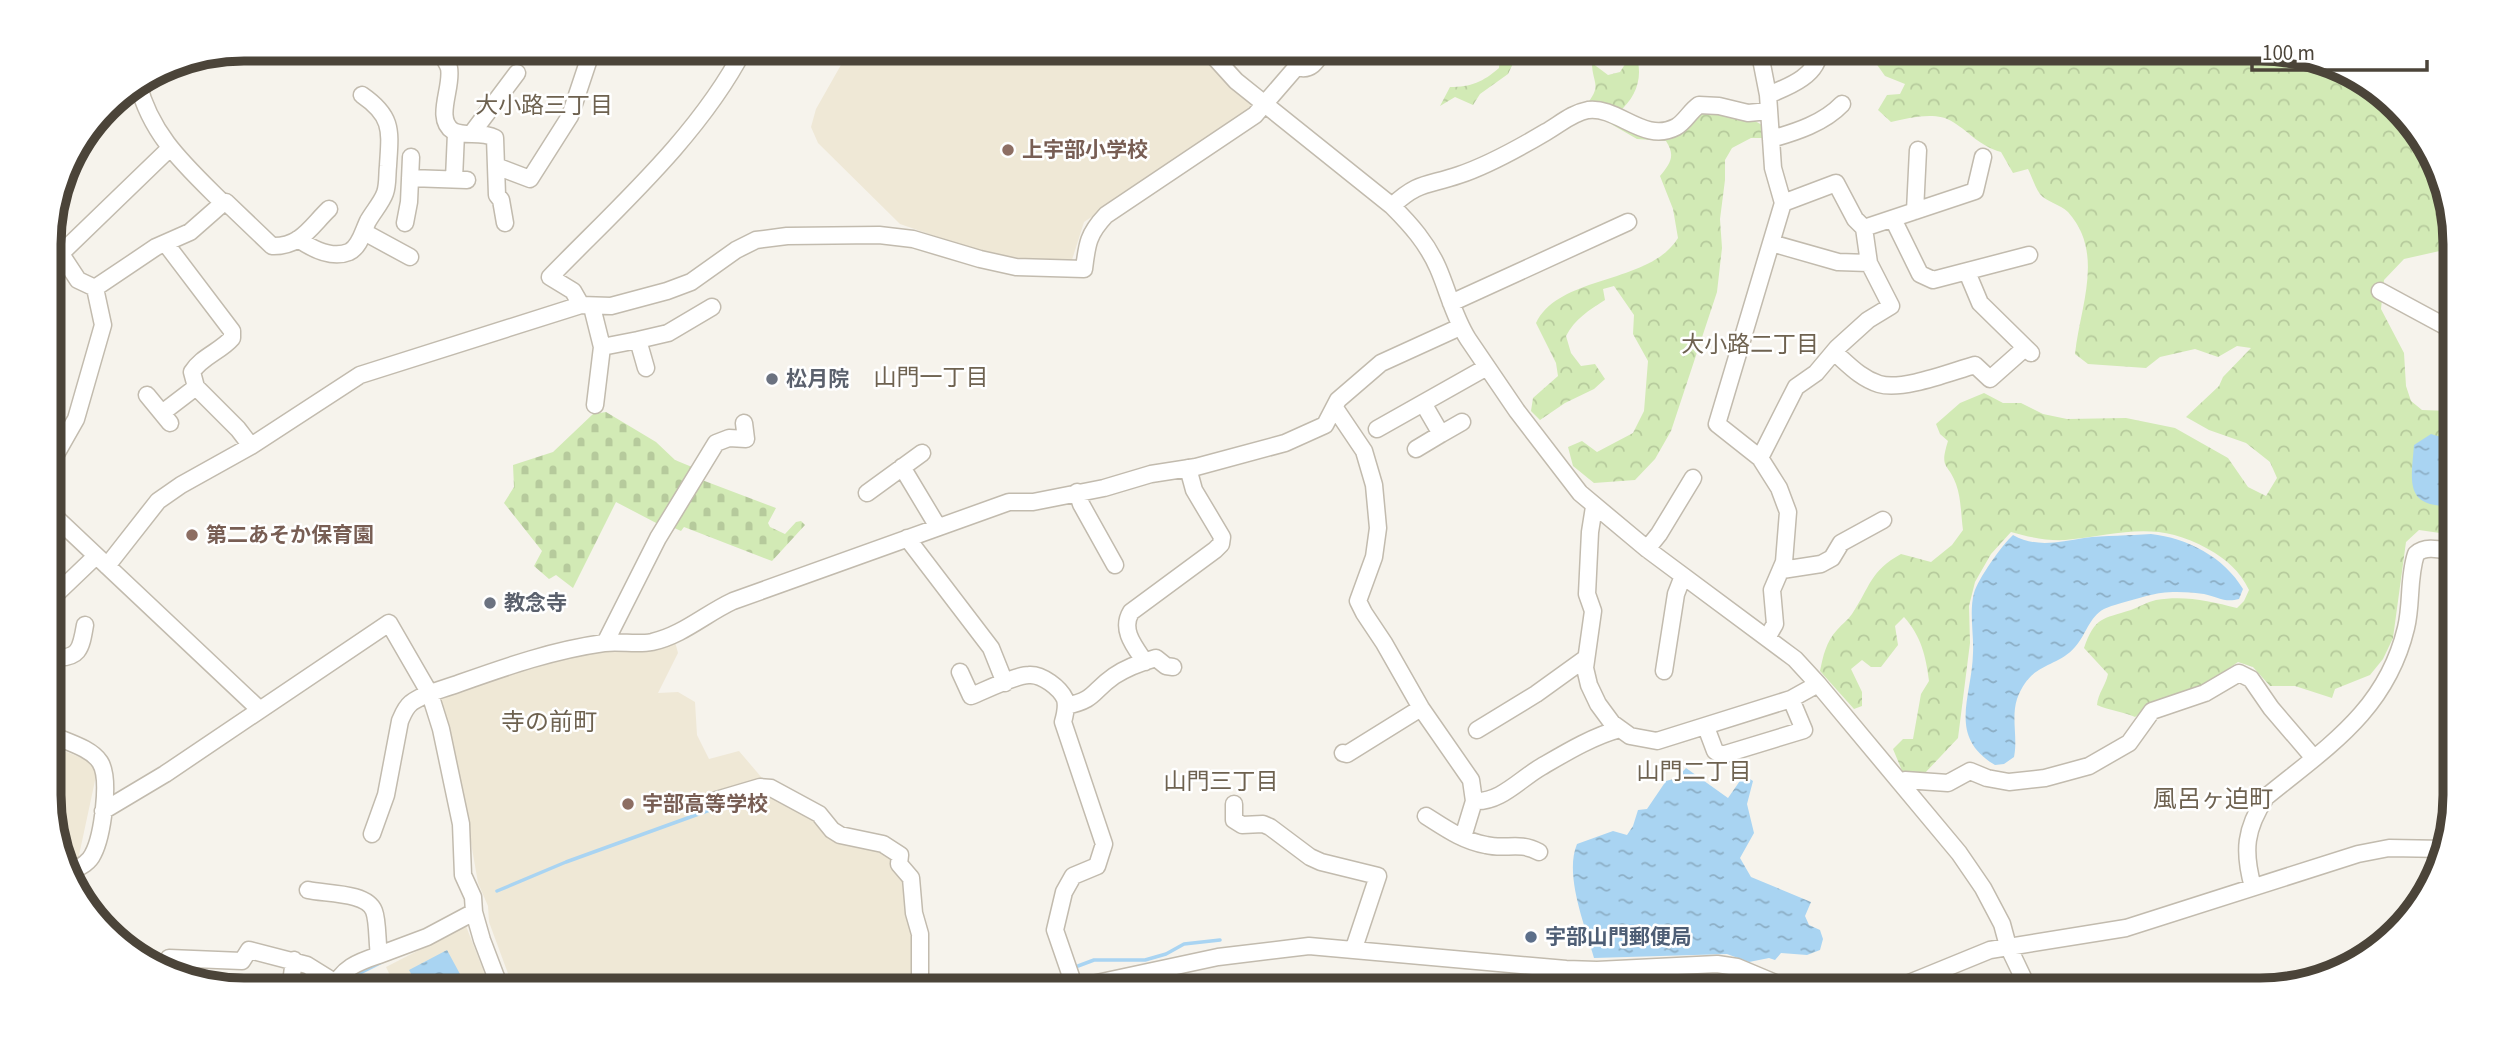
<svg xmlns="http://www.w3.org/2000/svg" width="2504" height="1039" viewBox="0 0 2504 1039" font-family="'Source Sans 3','Noto Sans JP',sans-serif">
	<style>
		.education { fill: #efe8d6 }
		.forest { fill: url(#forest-crowns) }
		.cemetery { fill: url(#cemetery-stones) }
		.water { fill: url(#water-ripples) }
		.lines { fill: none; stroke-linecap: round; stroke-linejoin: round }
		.stream { stroke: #a9d4f2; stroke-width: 3.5 }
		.minor-casing { stroke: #c2bbae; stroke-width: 19 }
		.minor { stroke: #fff; stroke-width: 16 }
		.education-dot { fill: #8d6e63; stroke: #fff; stroke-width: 2.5 }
		.worship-dot { fill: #6b7280; stroke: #fff; stroke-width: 2.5 }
		.service-dot { fill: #5c6f8a; stroke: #fff; stroke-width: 2.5 }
		.labels { text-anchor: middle; stroke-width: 5; stroke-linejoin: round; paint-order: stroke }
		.education-label { font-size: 21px; font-weight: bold; fill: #785e54; stroke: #fff; text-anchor: start }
		.worship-label { font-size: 21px; font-weight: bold; fill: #5b616d; stroke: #fff; text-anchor: start }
		.service-label { font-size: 21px; font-weight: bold; fill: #4e5e75; stroke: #fff; text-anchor: start }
		.neighbourhood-label { font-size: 23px; fill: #6e6250; stroke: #fff }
		.quarter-label { font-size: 24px; fill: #6e6250; stroke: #fff }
		.rim { fill: none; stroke: #4b4439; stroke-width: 9 }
	</style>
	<defs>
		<pattern id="forest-crowns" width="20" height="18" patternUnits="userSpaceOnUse" patternTransform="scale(1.75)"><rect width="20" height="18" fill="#d2eab5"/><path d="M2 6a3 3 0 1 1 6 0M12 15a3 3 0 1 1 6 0" fill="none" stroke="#b6ca9c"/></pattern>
		<pattern id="cemetery-stones" width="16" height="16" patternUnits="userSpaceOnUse" patternTransform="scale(1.75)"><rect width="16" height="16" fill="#d2eab5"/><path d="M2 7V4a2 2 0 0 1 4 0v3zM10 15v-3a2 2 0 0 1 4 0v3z" fill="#b6ca9c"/></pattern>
		<pattern id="water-ripples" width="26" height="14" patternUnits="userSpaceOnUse" patternTransform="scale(1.75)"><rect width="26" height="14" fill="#a9d4f2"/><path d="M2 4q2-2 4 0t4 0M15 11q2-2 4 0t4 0" fill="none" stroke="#8caec5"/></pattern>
	</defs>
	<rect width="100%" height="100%" fill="#f6f3ec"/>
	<!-- education -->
	<path class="education" d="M850,49h95l7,4 7,-4h240l53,52 -1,9 -167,112 -13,41 -81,-8 -90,-31 -82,-81 -7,-16 5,-18z
		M674,638l4,15 -20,40 20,-1 17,10 2,33 12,24 30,-8 23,27 4,12 130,65 11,22 10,52 -1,61h-402l-25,-68 -1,-16 -10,-23 -21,-121 -17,-64 3,-4 121,-40z
		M52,746l37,15 5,6 2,9 -18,84 -10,3 -15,-31z
		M466,926l25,64h-94l-11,-23z"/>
	<!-- forest -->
	<path class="forest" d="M1500,49h20l-12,25 -28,20 -7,11 -18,-8 -15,9 10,-19c21,0 33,-5 49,-19z
		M1882,49h377l64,11 84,56 46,103v29l-49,11 -20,21 -3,29 23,44 2,33 5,15 11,9 29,1 3,-3v127l-35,-5 -13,12 -13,96 -10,21 -13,16 -35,14 -3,9 -37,-12h-25l-17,-19 -15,-5 -36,25 -54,21 -13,9c-13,-6 -25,-6 -38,-12 1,-12 9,-20 11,-31l-24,-26c11,-31 18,-29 47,-38 8,-3 16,-8 25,-10 28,-5 54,1 81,8l7,-7 5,-11c-9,-19 -23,-31 -41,-41 -53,-30 -88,-14 -143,-9 -18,1 -37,-3 -54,-8l-20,22 -16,28 -6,24 1,37 -12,95 -34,36 -21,-1 -10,-24 10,-10h10l8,-45 8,-13c-3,-25 -8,-45 -25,-64l-9,9 3,19 -17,22h-10l-9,-7 -11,9 11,23v14l-8,3 -34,-38c3,-15 6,-29 17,-41 5,-6 11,-10 15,-16 18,-27 18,-43 49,-60l30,8 21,-17 11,-15c-2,-15 -2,-33 -7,-46 -8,-22 -17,-14 -8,-43l-8,-7 -4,-10 24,-21 24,-10 19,10h18l22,11 24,5 59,-1 49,10 53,30 20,29 18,9 11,-18 -7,-16 -24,-19 -37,-13 -23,-13 33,-31 4,-9 28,-29 -14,-2 -19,11 -23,-8 -35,8 -14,11 -58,-4 -13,-10c5,-48 30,-101 -7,-142 -8,-8 -22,-10 -28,-18 -5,-7 -8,-17 -12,-25l-15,4 -12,-21c-23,-7 -29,-18 -48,-30 -17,-11 -43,-4 -62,0l-13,-12 9,-15 13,-1 5,-10 -20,-8 -12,-17z
		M1629,58l9,4c4,20 -4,37 -19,50l33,24 45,-22 13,-2 45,9 7,4 1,13h-12l-19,10 -7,12v20l-5,39 2,29 -5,44 -46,139 -16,28 -20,21 -41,3 -21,-17 -5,-19 14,-6 15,11 36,-19 11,-22 4,-50 -15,-27 1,-19 -20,-29 -11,3 2,11c-16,10 -30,19 -39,36l5,17 10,13 14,-2 10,15 -11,10 -29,14 -25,17 -9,-9 2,-13 25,-22 -2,-13 -20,-40c24,-49 113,-38 142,-85l-5,-29 -13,-33c10,-12 16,-20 6,-35l-29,-2 -33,-19 -16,-3 -2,-12c17,-20 6,-22 6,-42l16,12 12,-3z"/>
	<!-- cemetery -->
	<path class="cemetery" d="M606,412l50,30 19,18 17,7 -32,58 -44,-23 -43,86 -17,-13 -7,4 -15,-13 8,-15 -38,-48 10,-16 -1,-22 40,-13 40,-38z
		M702,480l74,28 -8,15 2,4 15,7 11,-12 5,-1 4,4 -33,36 -88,-34 -3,4 -11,-5z"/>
	<!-- water -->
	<path class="water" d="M2431,434l23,7v65c-50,2 -43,-23 -40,-61z
		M2151,534c36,4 73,23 92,55l-4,10c-14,4 -21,-2 -35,-5 -13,-2 -30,-3 -43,-1 -9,1 -49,12 -57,16 -15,8 -18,26 -29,38 -19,22 -44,14 -58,52 -6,19 1,39 -3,58l-10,7 -9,1c-48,-29 -23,-67 -22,-112 1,-19 -4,-41 1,-60 4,-14 28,-48 39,-58 23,13 46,7 71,3 21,-3 45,-2 67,-4z
		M1686,768l42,30 16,-23 9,6 -6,23 7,29 -14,25 11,19 60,25 -6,14 4,9 11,5 3,9 -3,11 -13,5 -26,-2 -6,7 -6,-2 -20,4 -22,-8 -133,4c-9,-33 -30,-83 -17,-114l36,-13 14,4 6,-9 5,-16 9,-1 19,-28 11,-3z
		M447,950l13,24 -31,16h-9l-11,-20z"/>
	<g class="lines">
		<!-- stream -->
		<path class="stream" d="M497,891l69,-29 152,-55
			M1078,966l16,-6h51l21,-6 18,-10 36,-4
			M348,979l34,-17"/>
		<defs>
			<path id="minor" d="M438,49c4,6 9,13 11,19 4,19 -15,51 4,63 11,6 28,0 42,7l2,57 4,5 4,23
				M1207,49l29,32 156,125c19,19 35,37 46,62 10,23 16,49 30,71l49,72 63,82 67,56 148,110 23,25 141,169 24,35 19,36 6,22 21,44
				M1759,49l9,46 5,73 10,35 -12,40
				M1297,67c15,5 21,-8 27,-18
				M138,83c13,53 48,83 85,120l3,-1 46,44c29,1 39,-20 57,-37
				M1768,95c20,-8 52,-20 51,-46
				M472,133l45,-60
				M1771,139c25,-7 53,-16 71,-35
				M496,166l34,13 40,-63 19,-57
				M410,178l57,2
				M454,179l2,-46
				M1392,206c27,-25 35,-20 67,-31 30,-10 60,-27 87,-43 14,-8 26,-19 42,-22 30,-4 56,34 88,17 9,-5 14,-16 23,-22l20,1 29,7 21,-2
				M1915,211l3,-61
				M1893,219l27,55 13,6 96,-25
				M405,223l4,-21 2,-45
				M1864,228l111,-37 8,-34
				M50,230l11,24 17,26 17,8
				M364,232l46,25
				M298,239c13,9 34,20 51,13 11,-5 14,-21 19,-31 5,-9 14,-19 17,-28 3,-8 2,-19 3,-27 2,-34 6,-49 -26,-71
				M166,244l66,87v7c-11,13 -31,19 -40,34l4,15 42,42 13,17
				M50,264l119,-115
				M1967,272l13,31 51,50
				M95,288l61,-41 34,-15 33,-29
				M2380,291l74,40
				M1451,303l177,-81
				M581,305l-8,-14 -23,-14c67,-69 149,-141 194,-228
				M592,307l10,40 -7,58
				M638,340l30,-7 44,-26
				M602,347l36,-7 8,28
				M1834,352c14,12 26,26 45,32 24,7 71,-12 96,-19l15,14 35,-31
				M147,395l23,28
				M1335,408l29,43 10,34 4,43 -4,29 -16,44 6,12 20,30 37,65 50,72 3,21 -11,36
				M162,413l34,-26
				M1377,429l110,-62
				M1441,434l21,-12
				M1416,449l25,-15 -18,-31
				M1760,458l36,-71 20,-14 21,-25 31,-28 23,-14 -22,-43 -5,-35 -9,-9 -19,-36 -53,20
				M51,463l25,-44 27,-94 -8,-37
				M902,467l36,60
				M1077,492l4,12 34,61
				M867,493l55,-40
				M1594,507l-4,25 -3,62 6,17 -8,57 4,17 9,19 14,19 18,13 27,5 134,-42 27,-15
				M51,513l209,197
				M907,538l84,110 14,35
				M1647,549l12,-15 34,-56
				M107,566l51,-65 23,-16 70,-39 109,-71 221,-70 30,1 56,-15 24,-9 45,-32 20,-10 31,-4 92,-1 34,4 67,20 36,8 68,2c3,-25 4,-35 22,-54l149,-100 57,-66
				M1782,570l39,-6 11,-6 9,-15 42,-23
				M51,599l45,-43
				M1767,638l8,-14 -3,-34 12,-28 4,-50 -9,-24 -19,-30 -43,-34 54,-181 67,19 31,1
				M605,643l53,-105 58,-95 13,-5 17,1 -2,-16
				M52,657c27,3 29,-8 33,-32
				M1145,662c-10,-15 -25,-32 -14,-50l84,-62 6,-6 1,-7 -28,-47 -6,-22
				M1664,671l12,-77 7,-18
				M960,672l11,24c13,-5 45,-21 58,-21 13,-1 31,13 36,24 2,7 0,16 -2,23l41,122 -7,22 -24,10 -9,16 -9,38 20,58
				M1066,706c31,-7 25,-14 48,-30 12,-8 28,-14 42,-18l10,8 7,1
				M1706,727l9,24 7,4 82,-25 -13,-31
				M1477,730l59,-36 50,-36
				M52,735c15,7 39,13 48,27 11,17 2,75 -7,92 -4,9 -13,13 -21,17
				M1343,753l4,1 74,-46
				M1900,782l5,-2 43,3 22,-12 17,7 22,4 36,-4 44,-12 40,-23 23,-32 53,-18 34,-20 12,6 20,29 42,49
				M716,800l44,-13 11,1 48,26 13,16 8,5 43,9 17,11 -1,9 12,14 3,35 6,21v56
				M1474,801c26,2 46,-22 67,-34 24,-14 52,-31 79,-38
				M1234,804v16l8,5 21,-1 7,3 40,30 11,5 57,14 -24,72
				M103,811l62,-37 224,-151 41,71 11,35 20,95 2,51 10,22 1,15 8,28 19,50
				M1426,816c19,12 37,25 60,29 20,5 33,-4 53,7
				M372,834l14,-39 14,-74c3,-7 5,-13 11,-18 13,-10 33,-14 49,-20 48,-17 94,-33 144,-40 16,-2 33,2 48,-1 31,-7 53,-28 81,-41l276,-99h24l71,-14 47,-14 45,-7 89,-24 40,-18 13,-25 43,-37 79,-36
				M2253,887c-10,-36 -8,-58 13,-90 61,-50 120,-86 140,-169 6,-24 2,-50 10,-74 10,-9 25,-4 38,-2
				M308,890c17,4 59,2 66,21 4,10 3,32 5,44l48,-18 47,-25
				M169,958l73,3 7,-11 58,15 29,18
				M1638,968l20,22
				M1604,970l10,20
				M290,990l4,-30
				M333,990c8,-22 25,-28 46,-35
				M1064,990l154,-33 91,-11 257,23 31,1 120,-6 20,3 55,23
				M1892,990l98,-40 136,-22 232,-74 31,-6 57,1"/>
		</defs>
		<!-- minor casing -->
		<use href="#minor" class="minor-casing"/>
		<!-- minor -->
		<use href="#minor" class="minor"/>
	</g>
	<!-- markers -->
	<g class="education-dot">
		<circle cx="1008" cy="150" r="7"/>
		<circle cx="192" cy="535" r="7"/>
		<circle cx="628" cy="804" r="7"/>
	</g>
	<g class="worship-dot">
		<circle cx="772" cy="379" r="7"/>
		<circle cx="490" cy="603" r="7"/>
	</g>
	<circle class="service-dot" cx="1531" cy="937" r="7"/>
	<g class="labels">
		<!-- education labels -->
		<g class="education-label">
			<text x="1022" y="157">上宇部小学校</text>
			<text x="206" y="542">第二あそか保育園</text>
			<text x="642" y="811">宇部高等学校</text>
		</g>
		<!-- worship labels -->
		<g class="worship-label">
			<text x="786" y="386">松月院</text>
			<text x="504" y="610">教念寺</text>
		</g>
		<!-- service labels -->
		<g class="service-label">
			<text x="1545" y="944">宇部山門郵便局</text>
		</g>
		<!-- neighbourhood labels -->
		<g class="neighbourhood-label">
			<text x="544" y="113">大小路三丁目</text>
			<text x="1750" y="352">大小路二丁目</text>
			<text x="931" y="385">山門一丁目</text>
			<text x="1694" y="779">山門二丁目</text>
			<text x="1221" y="789">山門三丁目</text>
		</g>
		<!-- quarter labels -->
		<g class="quarter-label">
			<text x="549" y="730">寺の前町</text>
			<text x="2213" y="807">風呂ヶ迫町</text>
		</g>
	</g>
	<!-- crop -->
	<path d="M0 0H2504V1039H0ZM244 61H2260A183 183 0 0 1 2443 244V795A183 183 0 0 1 2260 978H244A183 183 0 0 1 61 795V244A183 183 0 0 1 244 61Z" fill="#fff" fill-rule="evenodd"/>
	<path class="rim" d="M244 61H2260A183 183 0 0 1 2443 244V795A183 183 0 0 1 2260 978H244A183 183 0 0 1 61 795V244A183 183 0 0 1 244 61Z"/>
	<!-- scale -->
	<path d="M2252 60v10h175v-10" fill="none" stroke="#4b4439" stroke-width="3.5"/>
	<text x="2262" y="60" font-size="21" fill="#4b4439" stroke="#ffffff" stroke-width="5" paint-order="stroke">100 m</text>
</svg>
